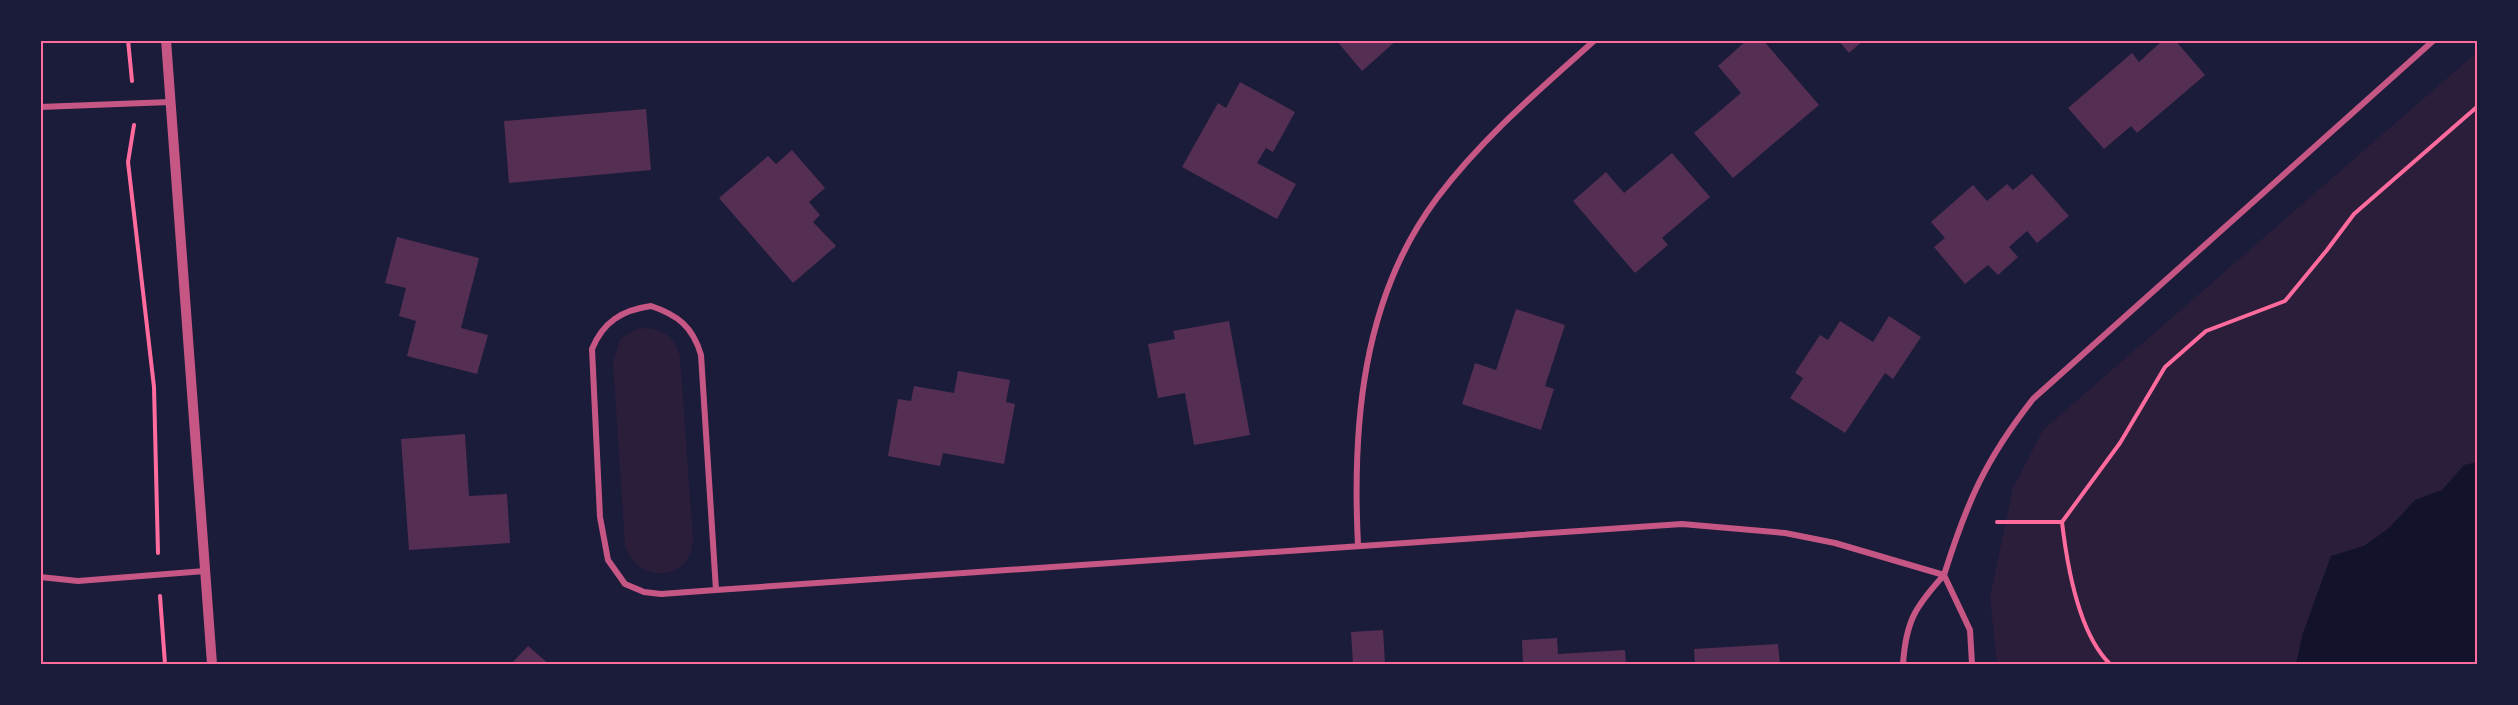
<svg xmlns="http://www.w3.org/2000/svg" width="2518" height="705" viewBox="0 0 2518 705" font-family="Roboto,sans-serif">
	<style>
		.green { fill: #2a1e3b }
		.water { fill: #12122b }
		.building { fill: #542f53 }
		.lines { fill: none; stroke-linecap: round; stroke-linejoin: round }
		.path { stroke: #ff6b9d; stroke-width: 4 }
		.minor { stroke: #c65784; stroke-width: 6 }
		.tertiary { stroke: #c65784; stroke-width: 10 }
		.neatline { fill: none; stroke: #ff6b9d; stroke-width: 2 }
	</style>
	<rect width="100%" height="100%" fill="#1b1b3a"/>
	<!-- green -->
	<path class="green" d="M2477,52v612h-480l-7,-66 23,-110 30,-58z
		M647,328c18,2 29,11 33,29l13,183c-2,42 -56,45 -68,5l-12,-183 7,-23 17,-10z"/>
	<!-- water -->
	<path class="water" d="M2477,462v202h-181l7,-31 28,-77 33,-10 25,-18 26,-28 27,-10 22,-25z"/>
	<!-- building -->
	<path class="building" d="M1336,40h61l-35,31z
		M1747,40h16l56,65 -86,73 -39,-45 47,-40 -23,-27z
		M1838,40h26l-15,13z
		M2163,40h12l30,35 -68,58 -6,-7 -27,23 -36,-41 64,-55 7,9z
		M1240,82l55,30 -22,40 -7,-4 -9,15 39,21 -19,35 -95,-52 36,-64 8,5z
		M646,109l5,61 -142,13 -5,-62z
		M792,150l33,38 -16,14 11,13 -7,7 23,24 -43,37 -74,-85 49,-42 8,8z
		M1672,153l38,44 -48,41 6,7 -33,28 -62,-72 33,-29 18,21z
		M2032,174l37,42 -32,27 -10,-12 -18,16 9,10 -20,18 -10,-10 -23,19 -31,-37 11,-9 -14,-16 42,-37 14,16 20,-17 6,6z
		M397,237l82,21 -18,70 27,7 -11,39 -70,-18 9,-35 -17,-5 7,-28 -21,-5z
		M1516,309l49,16 -20,61 9,3 -13,41 -79,-26 13,-41 21,7z
		M1889,316l32,21 -28,42 -8,-6 -40,60 -55,-35 13,-20 -8,-5 25,-38 8,5 12,-19 33,21z
		M1229,321l21,114 -56,10 -9,-52 -27,5 -10,-54 27,-5 -2,-8z
		M958,371l52,9 -4,22 9,2 -11,60 -61,-11 -3,13 -52,-10 10,-57 13,2 3,-15 40,7z
		M465,434l4,62 38,-2 3,49 -101,7 -8,-111z
		M1383,630l2,34h-32l-2,-32z
		M1557,638l1,16 67,-4 1,14h-103l-1,-24z
		M1778,644l2,20h-85l-1,-15z
		M528,646l21,18h-38z"/>
	<g class="lines">
		<!-- path -->
		<path class="path" d="M128,40l4,41
			M134,125l-6,37 26,225 4,166
			M1997,522h65
			M160,596l5,68
			M2110,664c-32,-31 -43,-99 -48,-142l58,-79 45,-76 41,-36 79,-30 42,-51 27,-36 124,-108"/>
		<!-- minor -->
		<path class="minor" d="M40,107l130,-5
			M651,306c27,9 42,21 50,49l15,235 -55,4 -17,-2 -19,-8 -17,-24 -8,-43 -8,-168c11,-27 30,-39 59,-43z
			M1358,545c-6,-120 4,-247 79,-347 45,-60 102,-108 158,-158
			M40,577l38,4 127,-10
			M716,590l966,-66 103,9 50,10 109,32c23,-73 41,-115 89,-176l401,-359
			M1903,664c3,-43 12,-57 41,-89l26,55 2,34"/>
		<!-- tertiary -->
		<path class="tertiary" d="M166,40l46,624"/>
	</g>
	<!-- border -->
	<rect width="2518" height="705" fill="none" stroke="#1b1b3a" stroke-width="84"/>
	<rect x="42" y="42" width="2434" height="621" class="neatline"/>
</svg>
